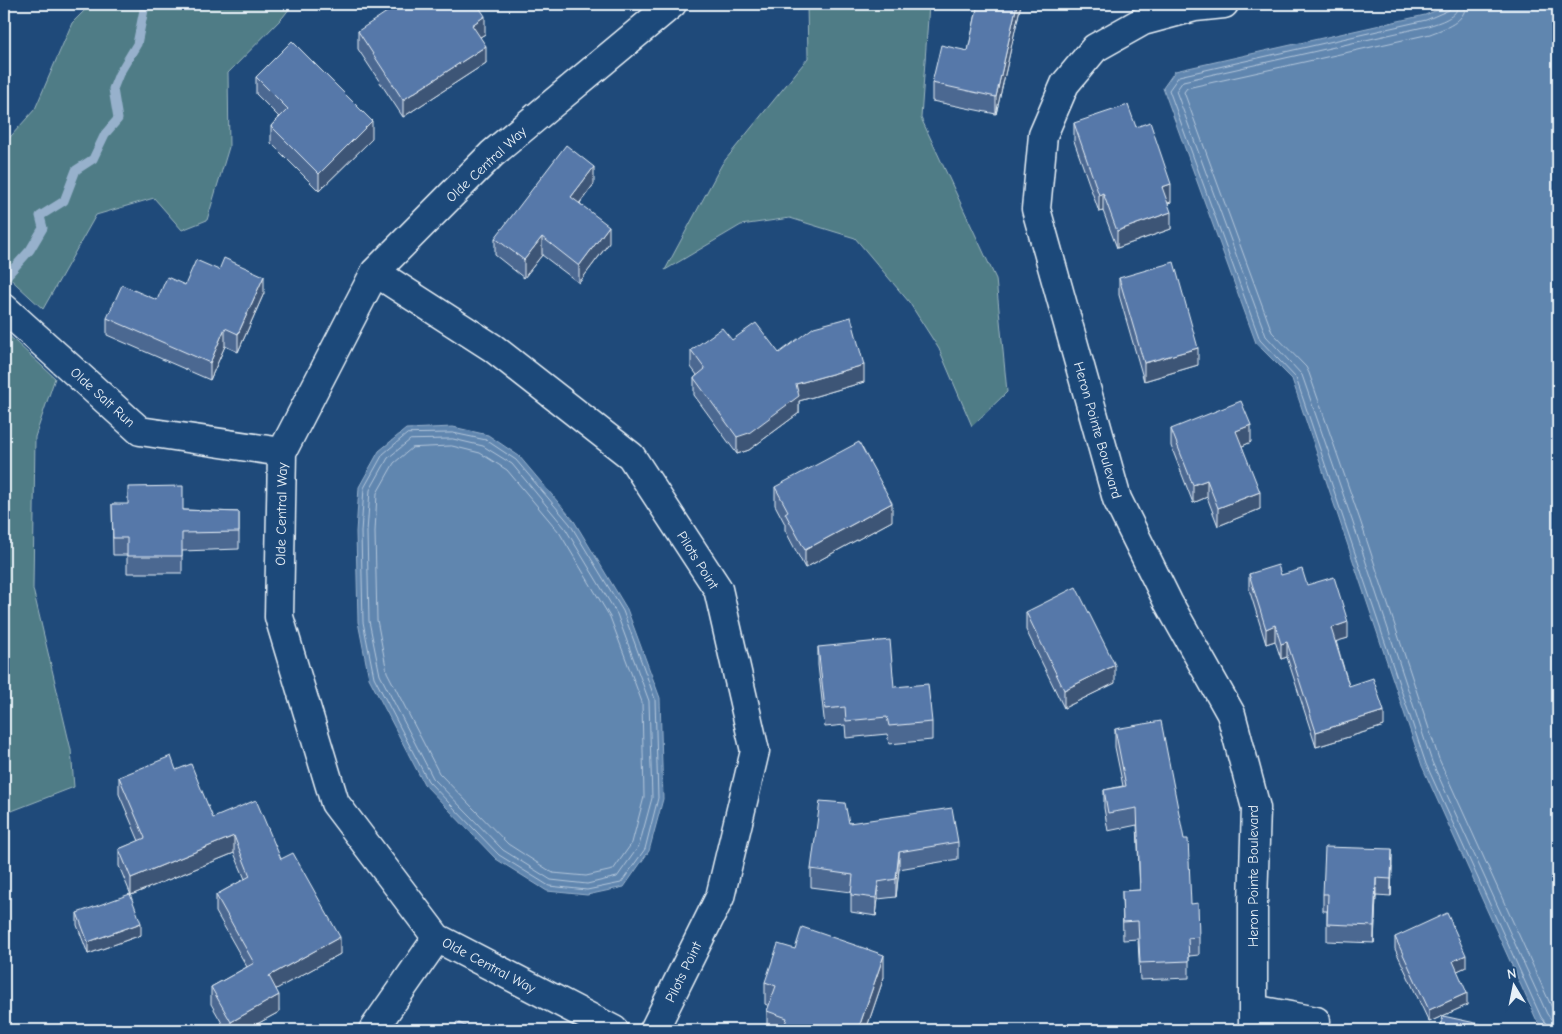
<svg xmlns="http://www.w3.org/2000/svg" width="1562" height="1034" viewBox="0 0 1562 1034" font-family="'Comic Neue',sans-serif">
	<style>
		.green { fill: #4f7c86; stroke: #9cb6bf }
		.water { fill: #6186af; stroke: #97b1cc }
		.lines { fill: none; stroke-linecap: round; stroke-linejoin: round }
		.shore { stroke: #b2c6db; stroke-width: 1 }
		.stream { stroke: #97b1cc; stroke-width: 9 }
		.minor-casing { stroke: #e8f1f8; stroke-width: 31 }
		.minor { stroke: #1f4a7a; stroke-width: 28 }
		.wall { fill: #4b6791; stroke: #e8f1f8 }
		.shaded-wall { fill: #3d5476; stroke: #e8f1f8 }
		.building { fill: #5778a9; stroke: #e8f1f8 }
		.labels { text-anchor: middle; stroke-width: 4; stroke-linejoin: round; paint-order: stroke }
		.street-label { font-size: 14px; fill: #e8f1f8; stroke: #1f4a7a }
	</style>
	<rect width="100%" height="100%" fill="#1f4a7a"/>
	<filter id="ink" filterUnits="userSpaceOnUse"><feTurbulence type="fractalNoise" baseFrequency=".02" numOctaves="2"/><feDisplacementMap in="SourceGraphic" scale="10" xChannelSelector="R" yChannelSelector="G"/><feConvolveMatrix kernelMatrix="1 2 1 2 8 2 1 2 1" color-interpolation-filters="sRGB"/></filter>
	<g filter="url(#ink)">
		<!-- green -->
		<path class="green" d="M91,4h202l-10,13 -55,56 1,74 -22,73 -25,10 -28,-32 -58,17 -53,94 -39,-36v-129l31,-35 37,-86z
			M807,4h122l-8,114 75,161 11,113 -35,34 -33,-77 -30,-47 -54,-64 -65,-20 -49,7 -76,45 57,-106 86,-106z
			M4,331l51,47 -20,59 -2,152 38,161 3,37 -70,27z"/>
		<!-- water -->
		<path class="water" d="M1452,4h106v1026h-12l-9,-9 -115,-255 -130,-387 -36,-36 -93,-255 12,-17 250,-56z
			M453,427l35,8 31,21 55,65 53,88 33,89 3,101 -14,52 -25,36 -37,8 -40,-4 -51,-32 -72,-75 -55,-106 -11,-56 -2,-90 3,-45 20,-36 27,-22z"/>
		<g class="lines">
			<!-- shore -->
			<path class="shore" d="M1452,4l-3,6 -23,10 -247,56 -10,14 91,250 36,38 130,386 115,253 7,9 1,4
				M1459,4c-2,14 -19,18 -31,22l-245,55 -7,10 90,245 36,39 51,148 79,239 115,252 7,9 1,7
				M1466,4c-1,19 -21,24 -36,30l-243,54 -3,4 88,240 34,35 3,6 51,147 79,239 114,251 5,6
				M453,433l33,7 30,20 54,64 53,87 32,88 3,99 -13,51 -24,34 -34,7 -38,-4 -50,-31 -71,-74 -54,-104 -11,-55 -2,-90 3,-44 19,-34 24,-20z
				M453,439l30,7 29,18 53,64 52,86 32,87 3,97 -13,48 -22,31 -30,7 -36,-4 -48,-30 -70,-72 -53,-103 -11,-54 -2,-89 3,-42 18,-32 22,-18z
				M452,446l28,7 27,17 52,62 51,85 32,85 2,95 -12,46 -19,27 -27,6 -33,-3 -45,-29 -69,-71 -52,-101 -10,-52 -2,-88 2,-39 17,-30 18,-15z"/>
			<!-- stream -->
			<path class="stream" d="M4,279l26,-29 13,-22 -3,-12 24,-15 12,-31 17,-11 12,-25 13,-15 -5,-30 6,-15 18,-30 8,-39 2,-1"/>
			<defs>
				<path id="minor" d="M1224,4l-29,3 -52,14 -48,27 -30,36 -22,51 -7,74 81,290 51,103 63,112 25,94 -3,95v127
					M375,272l118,76 138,108 87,133 37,162 -35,146 -66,133
					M4,308l136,123 142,21
					M1253,1009l63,12
					M373,1030l64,-92
					M614,1030l-177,-92 -102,-135 -56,-186 3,-165 93,-180 117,-118 180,-150"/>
			</defs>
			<!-- minor casing -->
			<use href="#minor" class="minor-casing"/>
			<!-- minor -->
			<use href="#minor" class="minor"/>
		</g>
		<!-- wall -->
		<path class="wall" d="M978,4h43l-25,110 -64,-13v-18l36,-32z
			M358,31l127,3 -5,3 6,26 -83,54 -45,-68z
			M256,77l116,62 -53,52 -48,-48v-17l8,-9 -23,-23z
			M1074,123l97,79 -3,1 3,26 -54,19 -14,-37 -4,1 -25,-71z
			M594,184l-14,19 29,40 -30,40 -37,-28 -18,23 -29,-23v-17z
			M1119,278l79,87 -54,16 -25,-86z
			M185,285l79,8 -26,59 -13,-6 -15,34 -103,-45v-17l50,-18z
			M732,340l47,13 85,29 -65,19v12l-50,37 -12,4 -43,-59v-17l3,-3 -6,-8v-17z
			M1171,429l80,13 -9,4 18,63 -42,17 -11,-29 -14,6 -22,-57z
			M775,487l117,34 -87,47 -20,-38v-6l-10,-19z
			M112,504l71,6 56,2v37l-57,2v22h-55v-18h-14z
			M1249,574l32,1 26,10 41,53 -12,3 13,45 35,40 -68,21 -29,-90 -6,2 -6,-18 -9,3 -17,-55z
			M1026,612l89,71 -51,25 -38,-78z
			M818,647l76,40 38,35v18l-43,4 -2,-10 -41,4 -1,-13 -20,2 -7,-62z
			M1115,729l76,175 8,33v18l-10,1v22l-49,2 -2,-41 -15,1 -1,-49 18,-1 -3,-65 -29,6 -4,-23v-18l19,-4 -8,-39z
			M176,770l37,48 68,41 59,95 -64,35 3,23 -33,18h-20l-15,-26v-17l36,-20 -31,-55v-17l29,-16 -11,-26 -103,42 -12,-29v-17l20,-8 -20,-47v-17z
			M849,823l109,19v17l-59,10 -3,28 -18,2 -2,17 -25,-4v-20l-40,-5v-18z
			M1392,867l-1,29 -15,-1 -2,48 -47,-2v-30h-4v-17z
			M77,913l64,22 -53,19 -11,-29z
			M1395,937l71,30 -9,4 10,34 -38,17 -34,-73z
			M884,977l-18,53h-99v-19l2,-5 -4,-2v-22z"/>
		<!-- shaded-wall -->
		<path class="shaded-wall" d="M1017,4h4l-25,110v-17z
			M485,16v18l-13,8v-17z
			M486,46v17l-83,54v-17z
			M372,121v18l-53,52v-17z
			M594,167v17l-23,30v-17z
			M1171,184v18l-9,3v-18z
			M1103,193v18l-4,1v-17z
			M1171,212v17l-54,19v-17z
			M609,226v17l-30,40v-17z
			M542,237v18l-18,23v-18z
			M264,276v17l-26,59v-18z
			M225,328v18l-15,34v-17z
			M1198,348v17l-54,16v-18z
			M864,365v17l-65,19v12l-50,37 -12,4v-17l59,-53z
			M1251,425v17l-15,7v-18z
			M1207,480v17l-14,6v-18z
			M1260,492v17l-42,17v-18z
			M892,503v18l-87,47v-18z
			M1348,622v16l-17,5v-15z
			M1275,625v16l-9,3v-15z
			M1287,642v15l-6,2v-15z
			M1115,665v18l-51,25v-18z
			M1384,711v15l-68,21v-15z
			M234,836v17l-103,42v-17z
			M1392,849v18l-1,29v-17z
			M899,852v17l-3,28v-18z
			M1376,878v17l-2,48v-17z
			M878,882v17l-2,17v-18z
			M141,923v12l-53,19v-12z
			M340,937v17l-71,39v-17z
			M884,955v22l-18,53h-8z
			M1466,955v12l-13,6v-12z
			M1467,993v12l-38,17v-12z
			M279,995v17l-33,18h-15v-8z"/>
		<!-- building -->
		<path class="building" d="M399,4h78l8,12 -13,9 14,21 -83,54 -45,-69z
			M978,4h39l-21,93 -64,-14 9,-38 27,6z
			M292,41l80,80 -53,53 -48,-48 17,-17 -32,-32z
			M1128,105l8,22 14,-5 21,62 -9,3 9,25 -54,19 -14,-38 -4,2 -25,-72z
			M566,145l28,22 -23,30 38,29 -30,40 -37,-29 -18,23 -29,-22z
			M224,258l40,18 -26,58 -13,-6 -15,35 -103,-45 15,-33 35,15 10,-23 18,8 11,-25 23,10z
			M1174,262l24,86 -54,15 -25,-85z
			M851,317l13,48 -68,19 3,12 -50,37 -12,4 -43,-59 11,-9 -14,-19 31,-22 10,12 24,-17 23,30 35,-26z
			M1241,401l10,24 -15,6 24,61 -42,16 -11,-28 -14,5 -22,-56z
			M859,442l33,61 -87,47 -20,-37 3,-2 -13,-24z
			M183,486v24l56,2v20l-57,1v23h-55v-18h-14l-1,-34h16v-17z
			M1278,565l3,10 21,-6 5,16 27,-8 14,45 -17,6 18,58 24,-8 11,33 -68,21 -29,-90 -6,2 -6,-19 -9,4 -17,-55z
			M1076,587l39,78 -51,25 -38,-78z
			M890,640l4,47 34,-3 4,38 -43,4 -2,-9 -41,4 -1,-14 -20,2 -7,-62z
			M1161,721l23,118h4l3,65 7,-1 1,34 -11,1 1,23 -49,2 -2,-42 -15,1 -1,-31 18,-1 -3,-82 -29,5 -4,-23 22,-4 -11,-57z
			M171,756l5,14 15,-6 22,54 43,-18 25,59 12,-6 47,84 -71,39 10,19 -48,27 -20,-35 43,-24 -38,-68 34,-19 -16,-40 -103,42 -12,-29 26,-11 -26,-61z
			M820,801l25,2 4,20 103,-15 6,34 -59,10 -3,27 -18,3 -2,16 -25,-3 2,-20 -42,-6z
			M1325,847l67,2 -1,30 -15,-1 -2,48 -47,-2 1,-30h-5z
			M130,894l11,29 -53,19 -11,-29z
			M1447,913l19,42 -13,6 14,32 -38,17 -34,-73z
			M802,927l82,28 -26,75h-75l4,-12 -20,-7 9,-25 -11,-4 13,-38 17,5z
			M1443,1016l60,13v1h-63z
			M457,1022l16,8h-21z"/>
	</g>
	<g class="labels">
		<!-- street labels -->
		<g class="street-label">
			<text transform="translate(486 164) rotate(-43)" y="5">Olde Central Way</text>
			<text transform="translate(103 397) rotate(42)" y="5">Olde Salt Run</text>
			<text transform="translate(1098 430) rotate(74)" y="5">Heron Pointe Boulevard</text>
			<text transform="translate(281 514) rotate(-89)" y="5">Olde Central Way</text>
			<text transform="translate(698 560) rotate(58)" y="5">Pilots Point</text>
			<text transform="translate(1253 876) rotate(-90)" y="5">Heron Pointe Boulevard</text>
			<text transform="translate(489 965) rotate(28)" y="5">Olde Central Way</text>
			<text transform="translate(683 972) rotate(-64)" y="5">Pilots Point</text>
		</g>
	</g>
	<!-- margin -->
	<rect width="1562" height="1034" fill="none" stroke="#1f4a7a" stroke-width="20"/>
	<rect x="10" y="10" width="1542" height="1014" fill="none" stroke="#e8f1f8" stroke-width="2" filter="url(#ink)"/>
	<!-- north arrow -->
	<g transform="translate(1514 986) rotate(350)" stroke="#1f4a7a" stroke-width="4" paint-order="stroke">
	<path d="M0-4L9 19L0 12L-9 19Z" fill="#e8f1f8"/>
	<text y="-8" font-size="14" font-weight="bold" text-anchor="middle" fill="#e8f1f8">N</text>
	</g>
</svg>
